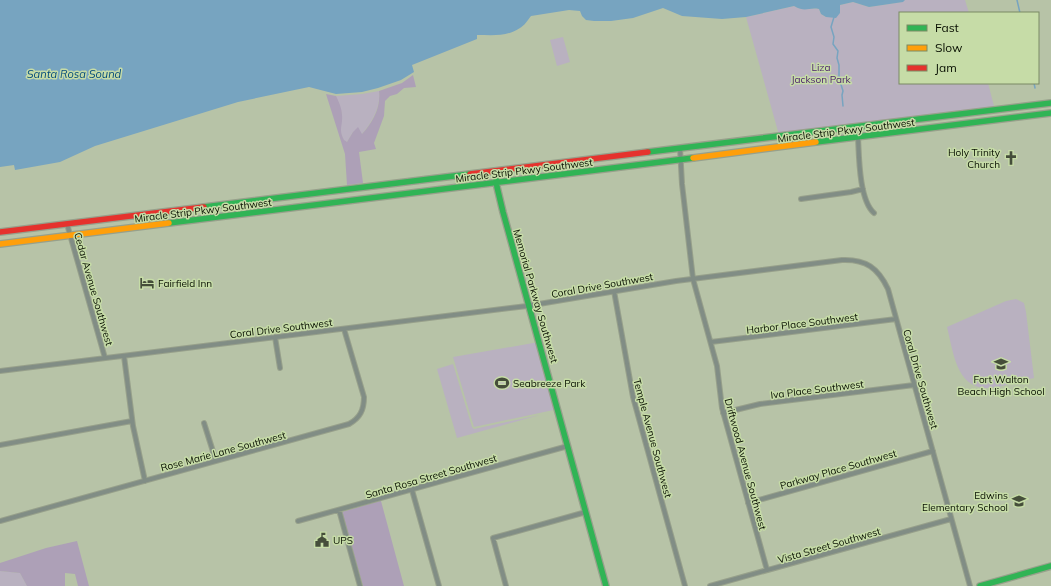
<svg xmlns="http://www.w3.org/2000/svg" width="1051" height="586" viewBox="0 0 1051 586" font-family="Mulish,sans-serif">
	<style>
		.green { fill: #b9b1c0 }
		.forest { fill: #ada0b7 }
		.water { fill: #77a4c0 }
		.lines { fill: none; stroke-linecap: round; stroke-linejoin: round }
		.stream { stroke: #77a4c0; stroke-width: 1.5 }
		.street-casing { stroke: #97a08b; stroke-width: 6 }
		.fast-casing { stroke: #97a08b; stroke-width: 8 }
		.slow-casing { stroke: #97a08b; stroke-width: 8 }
		.jam-casing { stroke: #97a08b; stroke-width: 8 }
		.street { stroke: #818d85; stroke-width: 4 }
		.fast { stroke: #30b455; stroke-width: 5.5 }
		.slow { stroke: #ff9f0a; stroke-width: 5.5 }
		.jam { stroke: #e5322d; stroke-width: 5.5 }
		.labels { text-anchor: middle; stroke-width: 3; stroke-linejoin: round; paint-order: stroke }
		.park-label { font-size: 10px; fill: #481c69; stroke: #c6dca7 }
		.street-label { font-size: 10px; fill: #080f00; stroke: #c6dca7 }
		.poi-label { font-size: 10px; fill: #080f00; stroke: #c6dca7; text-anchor: start }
		.water-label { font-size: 11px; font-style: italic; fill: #044b7c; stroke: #c6dca7 }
	</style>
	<rect width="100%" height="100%" fill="#b7c3a7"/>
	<!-- green -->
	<path class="green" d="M905,0h60l4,13h-69v70h88l7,27 -216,25 -33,-118 48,-11c11,6 14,1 25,3l2,5 5,3 14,-12 13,-3 16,5 33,-5z
		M563,37l7,25 -13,4 -7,-26z
		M379,91c2,16 -7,31 -17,43l-9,-2 -6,10 -3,-1 -4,-10 2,-17 -6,-18 26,-2z
		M1016,299l8,4 2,9 8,66c-14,3 -31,9 -45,10 -33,2 -36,-38 -42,-61l59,-26z
		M539,342l19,67 -84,18 -21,-70z
		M453,364l19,63 2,2 66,-14 -83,23 -20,-69z
		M0,571l20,2 7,13h-27z"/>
	<!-- forest -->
	<path class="forest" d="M413,75l3,12 -12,1 -7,6 -7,2 -5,5 -1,15 -10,27 2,6 -17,3 4,31 -16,2 -2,-31 -19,-60 10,2c3,6 6,13 6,19 1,11 -4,14 2,25l3,2 6,-10 5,-5 4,7c11,-12 19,-27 17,-43l23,-8z
		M380,501h1l23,85h-41l-21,-74z
		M77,541l12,45h-11l-3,-12 -10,-1v13h-38l-7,-13 -20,-2v-8l46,-15z"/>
	<!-- water -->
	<path class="water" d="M0,0h905l-2,2 -34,5 -16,-5 -13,3v8l-4,5 -10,-1 -5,-3 -2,-5c-11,-2 -13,4 -25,-3l-48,11 -24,2 -40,-3 -19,-8 -30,10 -22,3h-17l-8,-1 -4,-4 -2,-5 -11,-1 -38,6c-3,4 -7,10 -11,12 -13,9 -28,7 -43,7v4l-65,26 2,7 -13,8 -23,8 -16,4 -26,2 -27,-7 -71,15 -143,44 -35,16 -45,8 -1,-5 -14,2z"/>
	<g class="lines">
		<!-- stream -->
		<path class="stream" d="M1017,0l3,13
			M834,17l-3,10 3,10 -1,7 5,7 -1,7 2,7v13l4,13 -1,4 1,11
			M1034,83l1,5"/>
		<defs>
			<path id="street" d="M858,137c1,19 1,63 16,76
				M680,148l2,36 11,95 24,87 5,42 45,162
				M801,199l50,-7 12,-3
				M67,224l38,134
				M614,291l19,106 52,189
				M275,337l5,31
				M711,342l185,-23
				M124,356l9,70 12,55
				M0,371l527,-65 149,-25 166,-21c24,-1 36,8 46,29l82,297
				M723,413l37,-9 154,-19
				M204,423l12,38
				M0,445l132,-24
				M412,490l27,96
				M748,503l185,-52
				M339,510l21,76
				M0,521l349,-97c11,-6 15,-14 15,-27l-20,-68
				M298,521l270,-75
				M506,586l-13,-48 93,-26
				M710,586l241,-67"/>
			<path id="fast" d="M816,142l235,-29
				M648,152l403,-49
				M495,171l2,16 6,25 103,374
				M204,207l266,-33
				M169,223l524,-65
				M980,586l71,-20"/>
			<path id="slow" d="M693,158l123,-16
				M0,244l169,-21"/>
			<path id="jam" d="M470,174l178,-22
				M0,232l204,-25"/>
		</defs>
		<!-- street casing -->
		<use href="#street" class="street-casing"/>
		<!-- fast casing -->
		<use href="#fast" class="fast-casing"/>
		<!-- slow casing -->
		<use href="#slow" class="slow-casing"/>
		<!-- jam casing -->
		<use href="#jam" class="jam-casing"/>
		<!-- street -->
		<use href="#street" class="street"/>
		<!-- fast -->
		<use href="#fast" class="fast"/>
		<!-- slow -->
		<use href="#slow" class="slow"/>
		<!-- jam -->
		<use href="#jam" class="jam"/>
	</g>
	<!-- icons -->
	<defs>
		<symbol id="church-bare" viewBox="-9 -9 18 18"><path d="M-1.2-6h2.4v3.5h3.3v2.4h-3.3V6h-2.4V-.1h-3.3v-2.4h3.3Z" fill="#454e3a" stroke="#c6dca7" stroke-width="2.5" paint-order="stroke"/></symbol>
		<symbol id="hotel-bare" viewBox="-9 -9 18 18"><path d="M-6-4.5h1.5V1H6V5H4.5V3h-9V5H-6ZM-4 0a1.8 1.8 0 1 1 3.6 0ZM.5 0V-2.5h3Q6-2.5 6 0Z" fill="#454e3a" stroke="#c6dca7" stroke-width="2.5" paint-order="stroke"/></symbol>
		<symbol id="school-bare" viewBox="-9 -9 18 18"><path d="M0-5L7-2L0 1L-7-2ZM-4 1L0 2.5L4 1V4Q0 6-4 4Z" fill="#454e3a" stroke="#c6dca7" stroke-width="2.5" paint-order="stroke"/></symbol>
		<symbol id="stadium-bare" viewBox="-9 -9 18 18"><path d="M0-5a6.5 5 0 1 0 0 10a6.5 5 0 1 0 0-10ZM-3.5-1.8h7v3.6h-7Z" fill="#454e3a" stroke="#c6dca7" stroke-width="2.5" paint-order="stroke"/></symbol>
		<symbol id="civic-bare" viewBox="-9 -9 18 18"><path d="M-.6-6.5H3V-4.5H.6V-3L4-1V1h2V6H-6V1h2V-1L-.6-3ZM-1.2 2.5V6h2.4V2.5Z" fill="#454e3a" stroke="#c6dca7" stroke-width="2.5" paint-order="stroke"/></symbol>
	</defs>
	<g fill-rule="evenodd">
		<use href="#church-bare" x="1001" y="148" width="20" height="20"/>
		<use href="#hotel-bare" x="137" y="273" width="20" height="20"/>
		<use href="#school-bare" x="991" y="354" width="20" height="20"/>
		<use href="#stadium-bare" x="492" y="373" width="20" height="20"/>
		<use href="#school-bare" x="1009" y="491" width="20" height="20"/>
		<use href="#civic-bare" x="312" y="530" width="20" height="20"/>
	</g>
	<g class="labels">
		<!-- park labels -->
		<g class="park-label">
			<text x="821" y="71">Liza<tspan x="821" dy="12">Jackson Park</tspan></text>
		</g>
		<!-- street labels -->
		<g class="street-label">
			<text transform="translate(846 130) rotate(-7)" y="4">Miracle Strip Pkwy Southwest</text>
			<text transform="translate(524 170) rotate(-7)" y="4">Miracle Strip Pkwy Southwest</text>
			<text transform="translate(203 210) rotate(-7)" y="4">Miracle Strip Pkwy Southwest</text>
			<text transform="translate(602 285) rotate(-10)" y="4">Coral Drive Southwest</text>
			<text transform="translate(94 289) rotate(74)" y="4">Cedar Avenue Southwest</text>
			<text transform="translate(536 296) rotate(74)" y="4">Memorial Parkway Southwest</text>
			<text transform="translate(802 323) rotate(-7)" y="4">Harbor Place Southwest</text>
			<text transform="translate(281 328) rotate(-7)" y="4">Coral Drive Southwest</text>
			<text transform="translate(921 379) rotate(74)" y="4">Coral Drive Southwest</text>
			<text transform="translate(817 389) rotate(-7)" y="4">Iva Place Southwest</text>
			<text transform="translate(653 438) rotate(75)" y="4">Temple Avenue Southwest</text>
			<text transform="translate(223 451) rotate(-15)" y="4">Rose Marie Lane Southwest</text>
			<text transform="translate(746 464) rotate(75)" y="4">Driftwood Avenue Southwest</text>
			<text transform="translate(838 469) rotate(-16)" y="4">Parkway Place Southwest</text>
			<text transform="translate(431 476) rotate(-16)" y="4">Santa Rosa Street Southwest</text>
			<text transform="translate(829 545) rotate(-16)" y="4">Vista Street Southwest</text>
		</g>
		<!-- poi labels -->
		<g class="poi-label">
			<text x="1000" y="156" text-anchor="end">Holy Trinity<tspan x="1000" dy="12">Church</tspan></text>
			<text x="158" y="287">Fairfield Inn</text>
			<text x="1001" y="383" text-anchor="middle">Fort Walton<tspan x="1001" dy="12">Beach High School</tspan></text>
			<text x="513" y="387">Seabreeze Park</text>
			<text x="1008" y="499" text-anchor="end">Edwins<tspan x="1008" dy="12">Elementary School</tspan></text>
			<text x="333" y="544">UPS</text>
		</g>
		<!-- water labels -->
		<g class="water-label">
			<text x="74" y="78">Santa Rosa Sound</text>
		</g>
	</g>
	<!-- legend -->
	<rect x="899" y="12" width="140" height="72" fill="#c6dca7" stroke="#7a8a64"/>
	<rect x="907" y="25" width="20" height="6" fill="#30b455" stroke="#7a8a64"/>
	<text x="935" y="32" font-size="12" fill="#080f00">Fast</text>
	<rect x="907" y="45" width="20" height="6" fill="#ff9f0a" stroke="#7a8a64"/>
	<text x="935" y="52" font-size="12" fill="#080f00">Slow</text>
	<rect x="907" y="65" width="20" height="6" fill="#e5322d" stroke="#7a8a64"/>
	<text x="935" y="72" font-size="12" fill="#080f00">Jam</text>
</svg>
